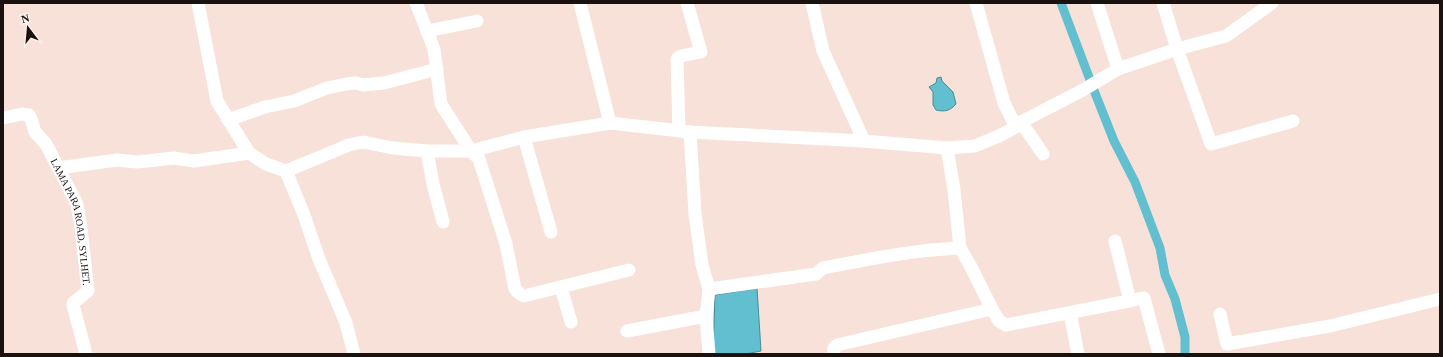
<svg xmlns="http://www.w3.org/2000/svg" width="1443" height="357" viewBox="0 0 1443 357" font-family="'Times New Roman',serif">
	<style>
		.water { fill: #61bfd0; stroke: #4b8b96 }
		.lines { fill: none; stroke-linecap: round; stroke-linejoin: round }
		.canal { stroke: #61bfd0; stroke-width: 9 }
		.minor { stroke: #fff; stroke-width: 13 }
		.labels { text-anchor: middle; stroke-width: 4; stroke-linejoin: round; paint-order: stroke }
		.street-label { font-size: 10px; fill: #19120f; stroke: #fef0eb }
	</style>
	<rect width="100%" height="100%" fill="#f7e1d8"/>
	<!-- water -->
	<path class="water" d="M941,77l1,4 11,11 3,12c-6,7 -11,8 -20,6l-3,-5v-13l-4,-5 7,-4 1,-5z
		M757,288l4,63 -16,3h-32l2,-59z"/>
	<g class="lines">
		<!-- canal -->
		<path class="canal" d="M1061,3l34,90 19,48 21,41 25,66 5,27 10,24 10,38v17"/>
		<!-- minor -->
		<g class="minor">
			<path d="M198,3l19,98 32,52 17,11 20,7 18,44 15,44 27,64 8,31"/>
			<path d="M416,3l18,46 7,55 30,47 8,8 27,85 9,45 5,5 4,2 105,-26"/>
			<path d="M580,3l30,120"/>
			<path d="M812,3l11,48 41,90"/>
			<path d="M976,3l28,100 12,24"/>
			<path d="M1097,3l21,66"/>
			<path d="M1163,3l14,46 34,95 82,-23"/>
			<path d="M427,31l50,-10"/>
			<path id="s1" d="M3,118l19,-4 7,1 2,4 4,13 11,12 31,60 4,24 7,63 -15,12v2l13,49"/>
			<path d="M228,120l37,-13 29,-6 33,-13 19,-4 10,-1 7,2 21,-2 53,-14"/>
			<path d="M1021,122l22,32"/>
			<path d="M679,131l-2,-72 4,-3 20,-4 -14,-49"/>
			<path d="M690,132l5,82 7,51 7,24 -3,27 3,38"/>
			<path d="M524,137l27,95"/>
			<path d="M947,148l7,42 6,58"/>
			<path d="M427,151l6,33 10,38"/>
			<path d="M58,168l59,-8 20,2 37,-4 20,3 55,-8"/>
			<path d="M286,171l63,-26 14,-3 30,6 34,3h44l53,-14 86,-14 80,9 174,9 83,7 28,-2 24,-10 17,-9 5,-5 62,-32 35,-21 59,-20 49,-13 46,-33"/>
			<path d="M1115,241l15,60"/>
			<path d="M561,287l10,35"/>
			<path d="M709,289l107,-15 7,-6c46,-9 90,-18 137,-20l10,17 22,44"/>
			<path d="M1070,313l8,41"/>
			<path d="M1220,314l7,30 103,-18 110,-27"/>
			<path d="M627,331l79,-15"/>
			<path d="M834,354v-6l3,-3 155,-36 7,12 7,4 138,-27 15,56"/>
		</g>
	</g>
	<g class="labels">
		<!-- street labels -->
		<g class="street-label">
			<text dy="4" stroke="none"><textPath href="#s1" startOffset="144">LAMA PARA ROAD, SYLHET.</textPath></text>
		</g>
	</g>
	<!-- border -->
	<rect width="1443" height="357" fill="none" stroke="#19120f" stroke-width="8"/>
	<!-- north arrow -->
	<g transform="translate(28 28) rotate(344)" stroke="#fef0eb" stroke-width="3" paint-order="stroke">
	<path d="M0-3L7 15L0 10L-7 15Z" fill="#19120f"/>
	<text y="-6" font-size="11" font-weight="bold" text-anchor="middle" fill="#19120f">N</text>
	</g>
</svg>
